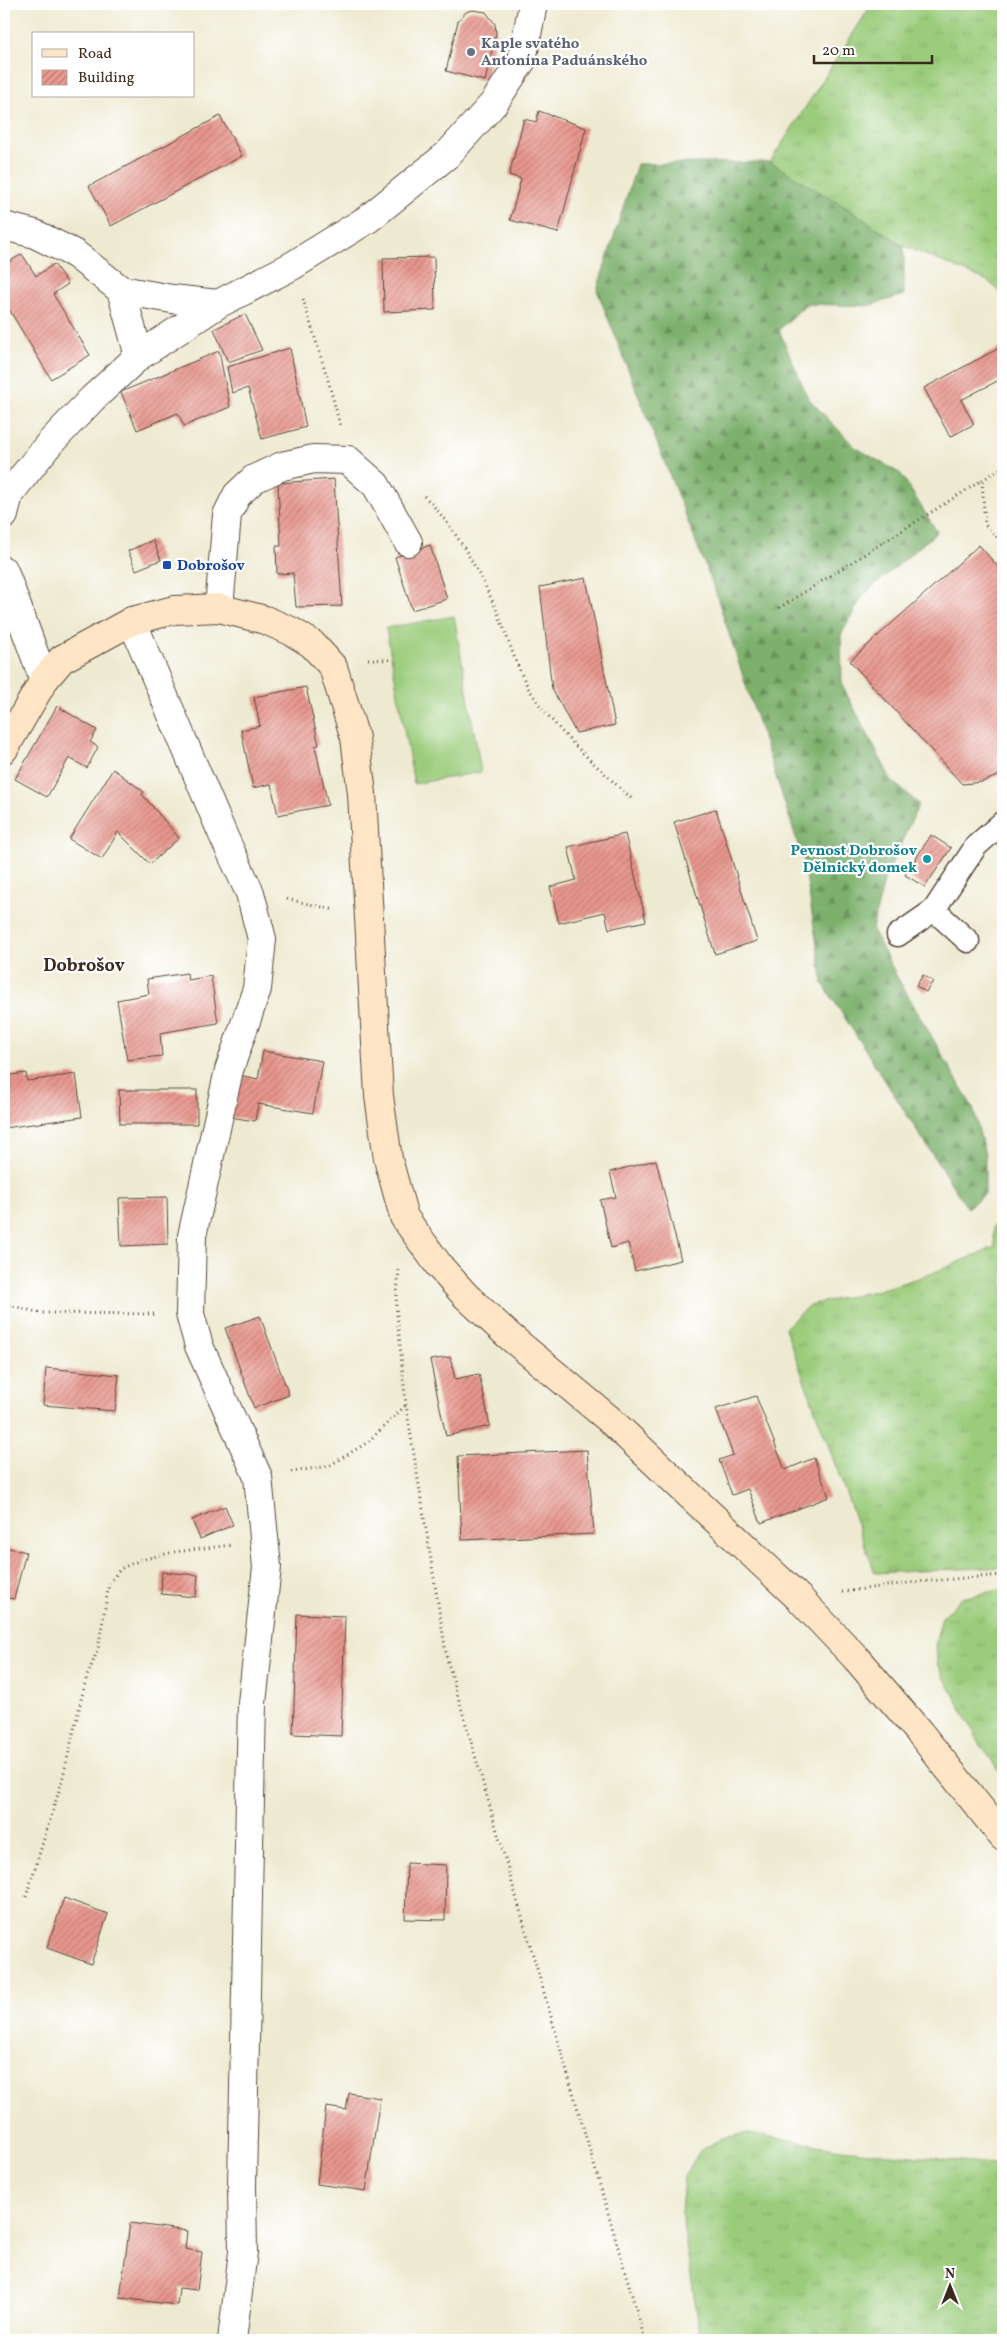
<svg xmlns="http://www.w3.org/2000/svg" width="1007" height="2344" viewBox="0 0 1007 2344" font-family="Vollkorn,serif">
	<style>
		.grass { fill: url(#grass-tufts); stroke: #6b7b4d }
		.forest { fill: url(#forest-firs); stroke: #5c6d45 }
		.garden { fill: #9bcc7c; stroke: #6b7b4d }
		.building { fill: url(#building-hatch) }
		.lines { fill: none; stroke-linecap: round; stroke-linejoin: round }
		.lane-casing { stroke: #564739; stroke-width: 25 }
		.street-casing { stroke: #564739; stroke-width: 30 }
		.secondary-casing { stroke: #564739; stroke-width: 30 }
		.path { stroke: #564739; stroke-width: 3; stroke-dasharray: 1 4; stroke-linecap: butt }
		.lane { stroke: #fff; stroke-width: 22 }
		.street { stroke: #fff; stroke-width: 28 }
		.secondary { stroke: #fde5c5; stroke-width: 28 }
		.worship-dot { fill: #6b7280; stroke: #fff; stroke-width: 2 }
		.transit-dot { fill: #1a4fb4; stroke: #fff; stroke-width: 2 }
		.culture-dot { fill: #0f9aa8; stroke: #fff; stroke-width: 2 }
		.labels { text-anchor: middle; stroke-width: 4.5; stroke-linejoin: round; paint-order: stroke }
		.worship-label { font-size: 15px; font-weight: bold; fill: #5b616d; stroke: #fff; text-anchor: start }
		.transit-label { font-size: 15px; font-weight: bold; fill: #164399; stroke: #fff; text-anchor: start }
		.culture-label { font-size: 15px; font-weight: bold; fill: #0d838f; stroke: #fff; text-anchor: end }
		.quarter-label { font-size: 18px; font-weight: bold; fill: #3b2a1e; stroke: #fff }
	</style>
	<defs>
		<pattern id="grass-tufts" width="24" height="20" patternUnits="userSpaceOnUse" patternTransform="scale(1.25)"><rect width="24" height="20" fill="#9bcc7c"/><path d="M3 7l-1-3M5 7V3M7 7l1-3M15 17l-1-3M17 17v-4M19 17l1-3" fill="none" stroke="#86af6b"/></pattern>
		<pattern id="forest-firs" width="22" height="20" patternUnits="userSpaceOnUse" patternTransform="scale(1.25)"><rect width="22" height="20" fill="#7cb06c"/><path d="M5 1l3.5 6h-7zM16 11l3.5 6h-7z" fill="#678f58"/></pattern>
		<pattern id="building-hatch" width="6" height="6" patternUnits="userSpaceOnUse" patternTransform="scale(1.25)"><rect width="6" height="6" fill="#e8978e"/><path d="M-1 1l2-2M0 6l6-6M5 7l2-2" fill="none" stroke="#bd7b73"/></pattern>
	</defs>
	<rect width="100%" height="100%" fill="#fff"/>
	<filter id="ink" filterUnits="userSpaceOnUse"><feTurbulence type="fractalNoise" baseFrequency=".02" numOctaves="2"/><feDisplacementMap in="SourceGraphic" scale="10" xChannelSelector="R" yChannelSelector="G"/><feConvolveMatrix kernelMatrix="1 2 1 2 8 2 1 2 1" color-interpolation-filters="sRGB"/></filter>
	<filter id="wash" filterUnits="userSpaceOnUse"><feTurbulence type="fractalNoise" baseFrequency=".0096" numOctaves="4" result="noise"/><feDisplacementMap in="SourceGraphic" scale="20" xChannelSelector="R" yChannelSelector="G"/><feGaussianBlur stdDeviation="1.12" result="paint"/><feColorMatrix in="noise" values="0 0 0 0 0 0 0 0 0 0 0 0 0 0 0 0 0 1.4 0 .05"/><feComposite in="paint" operator="in"/></filter>
	<g filter="url(#wash)">
		<rect width="100%" height="100%" fill="#eeead1"/>
		<!-- grass -->
		<path class="grass" d="M872,4h131v291l-15,-14 -84,-35 -54,-36 -80,-48z
			M1003,1209v358l-128,6 -90,-245 24,-23 70,-15 49,-15 67,-28 -2,-20z
			M1003,1589v187l-21,-29 -45,-83 -1,-23 6,-24 20,-19z
			M749,2133l91,16 163,16v175h-302l-20,-128 3,-36 14,-24 24,-14z"/>
		<!-- forest -->
		<path class="forest" d="M770,162l80,48 54,36v49l-37,11 -61,-2 -27,26 29,68 47,49 46,27 36,58 -74,63 -22,40 1,50 50,96 27,23 -34,74 -13,51 24,46 77,133 12,46v40l-18,14 -144,-224 -19,-122 -90,-274 -117,-298 40,-126z"/>
		<!-- garden -->
		<path class="garden" d="M454,616l27,156 -67,12 -28,-156z"/>
		<g id="blocks">
			<!-- building -->
			<path class="building" d="M472,10l14,2 9,12 1,9 -11,48 -39,-10 12,-50 8,-9z
				M539,111l47,17 -28,105 -48,-13 11,-41 -12,-4 15,-56 12,3z
				M220,116l22,40 -131,70 -22,-40z
				M22,254l14,22 18,-12 14,20 -15,10 37,61 -39,24 -47,-78v-36z
				M434,257l1,53 -51,2 -1,-54z
				M245,314l17,36 -34,12 -14,-33z
				M1003,346v32l-42,22 13,24 -24,13 -26,-49z
				M290,348l16,79 -44,12 -14,-51 -16,5 -5,-26z
				M219,351l11,56 -46,19 -6,-13 -41,17 -16,-38z
				M334,479l8,127 -46,1 -3,-34 -16,1 -1,-28h5l-3,-63z
				M153,540l8,20 -25,10 -8,-19z
				M430,545l17,54 -35,11 -17,-53z
				M979,545l24,28v165l-5,18 2,19 -18,7 -20,2 -112,-123z
				M586,578l29,147 -39,8 -24,-44 -12,-102z
				M306,687l13,58 -4,1 13,59 -50,10 -7,-31 -18,4 -12,-58 19,-4 -6,-29z
				M57,706l40,24 -7,12 8,5 -11,21 -18,-10 -22,39 -32,-18z
				M113,769l31,23 -2,2 37,44 -29,26 -32,-32 -16,27 -33,-20z
				M716,809l41,132 -42,13 -41,-132z
				M625,834l21,87 -37,8 -4,-17 -46,11 -9,-36 26,-7 -8,-33z
				M931,835l20,13 -26,39 -20,-12z
				M187,973l1,7 23,-4 7,47 -58,10 2,23 -35,4 -10,-60 32,-6 -2,-15z
				M923,975l10,6 -7,11 -10,-6z
				M263,1051l59,10 -9,52 -55,-9 -3,17 -25,-4 9,-42 19,4z
				M26,1073l1,8 49,-7 6,43 -78,11v-52z
				M119,1090h78v34h-77z
				M656,1160l25,100 -46,11 -7,-28 -17,5 -11,-48 16,-3 -6,-25z
				M167,1197l1,47 -47,2 -2,-48z
				M260,1316l29,79 -35,13 -29,-80z
				M450,1357l5,22 24,-5 11,52 -44,10 -16,-76z
				M46,1368l73,7 -4,36 -72,-6z
				M756,1396l29,74 29,-12 15,39 -68,26 -13,-34 -16,6 -13,-35 14,-5 -17,-46z
				M587,1450l7,84 -132,6 -4,-84z
				M225,1506l8,19 -33,14 -8,-19z
				M4,1547l22,5 -12,47 -10,-2z
				M162,1572l36,3 -2,22 -35,-3z
				M297,1614l48,2 -4,120 -48,-2z
				M407,1863l39,2 -1,55 -40,-1z
				M64,1898l44,16 -17,50 -44,-16z
				M349,2093l31,5 -14,93 -49,-7 9,-77 20,3z
				M130,2223l57,8 -2,18 17,3 -5,38 -18,-2 -2,17 -57,-7z"/>
		</g>
	</g>
	<g filter="url(#ink)">
		<use href="#blocks" fill-opacity="0" stroke="#564739" stroke-width="1"/>
		<g class="lines">
			<defs>
				<path id="lane" d="M934,910l34,31
					M898,935l36,-25 42,-64 27,-24"/>
				<path id="street" d="M4,226l31,8 40,20 46,36 18,66
					M121,290l51,9 46,5
					M4,515l5,-21 40,-50 43,-45 47,-43 79,-52 74,-38 76,-47 79,-64 47,-52 28,-43 11,-56
					M4,571l40,109
					M219,608l8,-93 10,-20 17,-16 28,-13 32,-7 34,1 28,25 32,57
					M132,621l91,214 27,58 12,46 -5,50 -28,81 -37,166 -2,78 9,32 59,131 9,90 -15,136 -10,482 1,67 -11,88"/>
				<path id="secondary" d="M4,749l40,-69 18,-21 70,-38 42,-11 45,-2 46,12 26,11 21,13 12,13 9,10 22,71 7,56 17,302 9,63 16,58 36,50 25,28 43,40 102,85 189,178 57,60 64,75 83,104"/>
			</defs>
			<!-- lane casing -->
			<use href="#lane" class="lane-casing"/>
			<!-- street casing -->
			<use href="#street" class="street-casing"/>
			<!-- secondary casing -->
			<use href="#secondary" class="secondary-casing"/>
			<!-- path -->
			<path class="path" d="M303,299l25,81 12,45
				M982,481l3,44 18,18
				M424,496c31,31 55,75 73,115 11,26 18,53 32,78 27,43 67,76 104,111
				M779,608l224,-141
				M368,659l24,1
				M287,899l48,11
				M399,1270l-3,35 10,100 41,254 198,681
				M4,1304l37,9 116,1
				M291,1472l38,-6 39,-24 38,-37
				M842,1592l74,-10 87,-7
				M26,1897l36,-116 24,-102 12,-30 11,-65 11,-15 20,-9 34,-8 57,-7"/>
			<!-- lane -->
			<use href="#lane" class="lane"/>
			<!-- street -->
			<use href="#street" class="street"/>
			<!-- secondary -->
			<use href="#secondary" class="secondary"/>
		</g>
	</g>
	<!-- markers -->
	<circle class="worship-dot" cx="471" cy="52" r="5"/>
	<rect class="transit-dot" x="162" y="560" width="10" height="10" rx="2.5"/>
	<circle class="culture-dot" cx="927" cy="859" r="5"/>
	<g class="labels">
		<!-- worship labels -->
		<g class="worship-label">
			<text x="481" y="48">Kaple svatého<tspan x="481" dy="17">Antonína Paduánského</tspan></text>
		</g>
		<!-- transit labels -->
		<g class="transit-label">
			<text x="177" y="570">Dobrošov</text>
		</g>
		<!-- culture labels -->
		<g class="culture-label">
			<text x="917" y="855">Pevnost Dobrošov<tspan x="917" dy="17">Dělnický domek</tspan></text>
		</g>
		<!-- quarter labels -->
		<g class="quarter-label">
			<text x="84" y="971">Dobrošov</text>
		</g>
	</g>
	<!-- margin -->
	<rect width="1007" height="2344" fill="none" stroke="#fff" stroke-width="20"/>
	<!-- legend -->
	<rect x="32" y="32" width="162" height="65" fill="#ffffff" stroke="#b1aaa5"/>
	<rect x="42" y="49" width="25" height="8" fill="#fde5c5" stroke="#b1aaa5"/>
	<text x="78" y="58" font-size="15" fill="#3b2a1e">Road</text>
	<rect x="42" y="70" width="25" height="15" fill="url(#building-hatch)" stroke="#b1aaa5"/>
	<text x="78" y="82" font-size="15" fill="#3b2a1e">Building</text>
	<!-- north arrow -->
	<g transform="translate(950 2286)" stroke="#ffffff" stroke-width="4" paint-order="stroke">
	<path d="M0-4L9 19L0 12L-9 19Z" fill="#3b2a1e"/>
	<text y="-8" font-size="14" font-weight="bold" text-anchor="middle" fill="#3b2a1e">N</text>
	</g>
	<!-- scale -->
	<path d="M814 55v8h118v-8" fill="none" stroke="#3b2a1e" stroke-width="2.5"/>
	<text x="822" y="55" font-size="15" fill="#3b2a1e" stroke="#ffffff" stroke-width="4" paint-order="stroke">20 m</text>
</svg>
